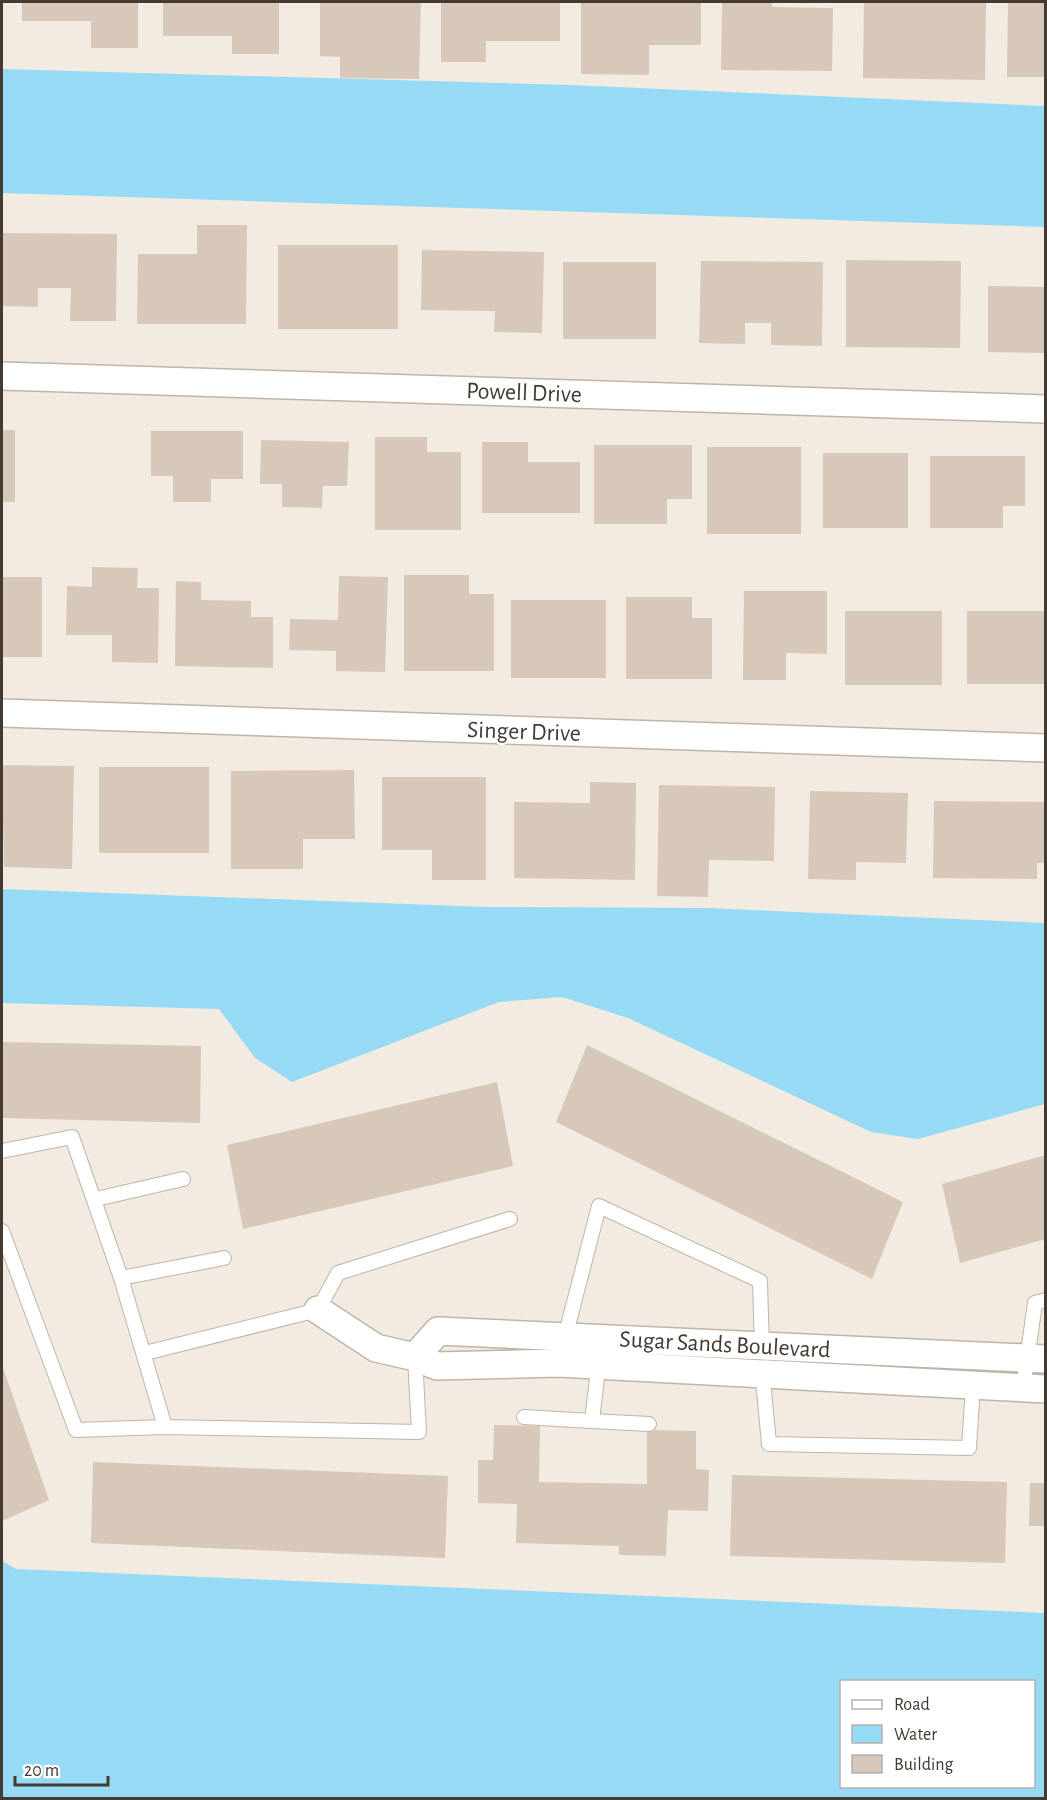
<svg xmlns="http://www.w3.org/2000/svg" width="1047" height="1800" viewBox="0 0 1047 1800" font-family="'Alegreya Sans',sans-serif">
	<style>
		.water { fill: #97daf5; fill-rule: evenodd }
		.building { fill: #d7c8b9 }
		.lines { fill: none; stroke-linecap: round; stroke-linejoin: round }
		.lane-casing { stroke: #c0b4a6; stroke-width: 16 }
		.street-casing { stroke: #c0b4a6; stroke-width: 30 }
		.lane { stroke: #fff; stroke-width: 14 }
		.street { stroke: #fff; stroke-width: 27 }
		.labels { text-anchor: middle; stroke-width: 4.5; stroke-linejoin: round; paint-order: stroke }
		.street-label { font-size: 24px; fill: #433a32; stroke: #fff }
	</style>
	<rect width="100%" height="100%" fill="#f2ebe1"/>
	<!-- water -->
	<path class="water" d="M2,69l568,16 475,21v121l-1043,-34z
		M2,889l485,18 221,1 337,15v181l-127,35 -47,-7 -243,-114 -66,-21 -63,5 -207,80 -37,-24 -36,-49 -217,-6z
		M2,1561l14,8 1029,44v185h-1043zM842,1682h192v104h-192z"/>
	<!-- building -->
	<path class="building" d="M22,2h116v46h-47v-27h-69z
		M163,2h116v52h-47v-18h-69z
		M320,2h101l-2,77 -79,-1v-21l-20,-1z
		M441,2h119v39h-74v21h-45z
		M581,2h120v43h-52v30l-68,-1z
		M722,2h50v5l61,1 -1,63 -111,-1z
		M864,2h122l-1,78 -122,-2z
		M1008,2h38v75h-39z
		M197,225h50l-1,99h-109l1,-70h59z
		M2,233l115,1 -1,87h-46l1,-33h-33v19l-36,-1z
		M278,245h120v84h-120z
		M422,250l122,2 -2,81 -48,-1 1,-21 -74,-1z
		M846,260l115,1 -1,87 -114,-1z
		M701,261l122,1 -1,84 -51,-1v-22h-26v21l-46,-1z
		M563,262h93v77h-93z
		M988,286l58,1v66l-58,-1z
		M2,430h13v72h-13z
		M151,431h92v48h-32v23h-38v-26h-22z
		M375,437h52v15h34v78h-86z
		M261,440l88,2 -2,44h-24l-1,22 -40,-1v-23h-22z
		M482,442h46v20h52v51h-98z
		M594,445h98v54h-25v25h-73z
		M707,447h94v87h-94z
		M823,453h85v75h-85z
		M930,456h95v50h-22v22h-73z
		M92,567l46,1 -1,20h22l-1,75 -46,-1v-27h-46l1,-49 25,1z
		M404,575h65v19h25v77h-90z
		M339,576l49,1 -3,95 -49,-1v-20l-47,-1 1,-31 48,1z
		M2,577h40v80h-39z
		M176,581l25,1v18l50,1v16h22v51l-98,-2z
		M744,591h83v63l-41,-1v27h-43z
		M626,597h66v21h20v61h-86z
		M511,600h95v78h-95z
		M845,611h97v74h-97z
		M967,611h79v73h-79z
		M2,765l72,1 -2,103 -68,-2z
		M99,767h110v86h-110z
		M354,770l1,69h-52v30h-72v-98z
		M382,777h104v103h-54v-30h-50z
		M590,782l46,1 -1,97 -121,-2v-76l76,1z
		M659,785l116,2 -1,74 -65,-1 -1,37 -51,-1z
		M810,791l98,2 -2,70 -50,-1v18l-48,-1z
		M934,801l112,1v61h-9v16l-104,-1z
		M2,1042l199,4 -1,77 -198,-5z
		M587,1045l316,157 -31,77 -316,-157z
		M497,1082l16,84 -270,63 -16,-84z
		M1046,1155v84l-86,24 -18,-79z
		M2,1365l47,135 -47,21z
		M494,1425l46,1 -1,56 108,2v-54l49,1v38l13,1 -1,41 -40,-1 -2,46 -47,-1v-9l-103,-3 1,-39 -39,-1v-43h15z
		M93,1462l355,14 -3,82 -354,-15z
		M732,1475l275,7 -2,81 -275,-7z
		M1030,1483h16v43h-17z"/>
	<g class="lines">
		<defs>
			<path id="lane" d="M2,1151l70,-14 49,141 44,149
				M96,1199l87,-20
				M2,1231l74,199 89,-3 254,5 -4,-75
				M121,1278l103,-20
				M564,1341l35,-135 161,75 2,69
				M145,1353l173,-43 20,-37 172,-54
				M762,1369l7,75 200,4 4,-63
				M1023,1388l12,-85 11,-3
				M524,1417l68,4 7,-60
				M592,1421l57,3"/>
			<path id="street" d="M2,376l1044,33
				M2,713l1044,35
				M318,1310l58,38 39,9 22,9 121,-3 488,26
				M415,1357l23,-26 608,28"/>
		</defs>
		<!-- lane casing -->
		<use href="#lane" class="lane-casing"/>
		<!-- street casing -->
		<use href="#street" class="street-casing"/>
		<!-- lane -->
		<use href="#lane" class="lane"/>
		<!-- street -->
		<use href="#street" class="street"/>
	</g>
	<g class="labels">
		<!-- street labels -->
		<g class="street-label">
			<text transform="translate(524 392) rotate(2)" y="8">Powell Drive</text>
			<text transform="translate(524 731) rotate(2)" y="8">Singer Drive</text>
			<text transform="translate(725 1344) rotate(3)" y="8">Sugar Sands Boulevard</text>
		</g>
	</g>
	<!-- border -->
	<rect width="1047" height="1800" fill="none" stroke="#433a32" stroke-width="6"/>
	<!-- legend -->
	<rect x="840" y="1680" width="195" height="108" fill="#ffffff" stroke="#b4b0ad" stroke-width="1.5"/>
	<rect x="852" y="1700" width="30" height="9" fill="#ffffff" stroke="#b4b0ad" stroke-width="1.5"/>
	<text x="894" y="1710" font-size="18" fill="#433a32">Road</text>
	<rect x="852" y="1725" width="30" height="18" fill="#97daf5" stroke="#b4b0ad" stroke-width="1.5"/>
	<text x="894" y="1740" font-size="18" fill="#433a32">Water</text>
	<rect x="852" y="1755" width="30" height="18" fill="#d7c8b9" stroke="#b4b0ad" stroke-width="1.5"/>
	<text x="894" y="1770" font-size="18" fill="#433a32">Building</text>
	<!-- scale -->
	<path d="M15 1776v9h93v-9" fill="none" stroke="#433a32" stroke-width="3"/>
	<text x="24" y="1776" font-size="18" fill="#433a32" stroke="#ffffff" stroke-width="4.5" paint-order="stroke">20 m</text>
</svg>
